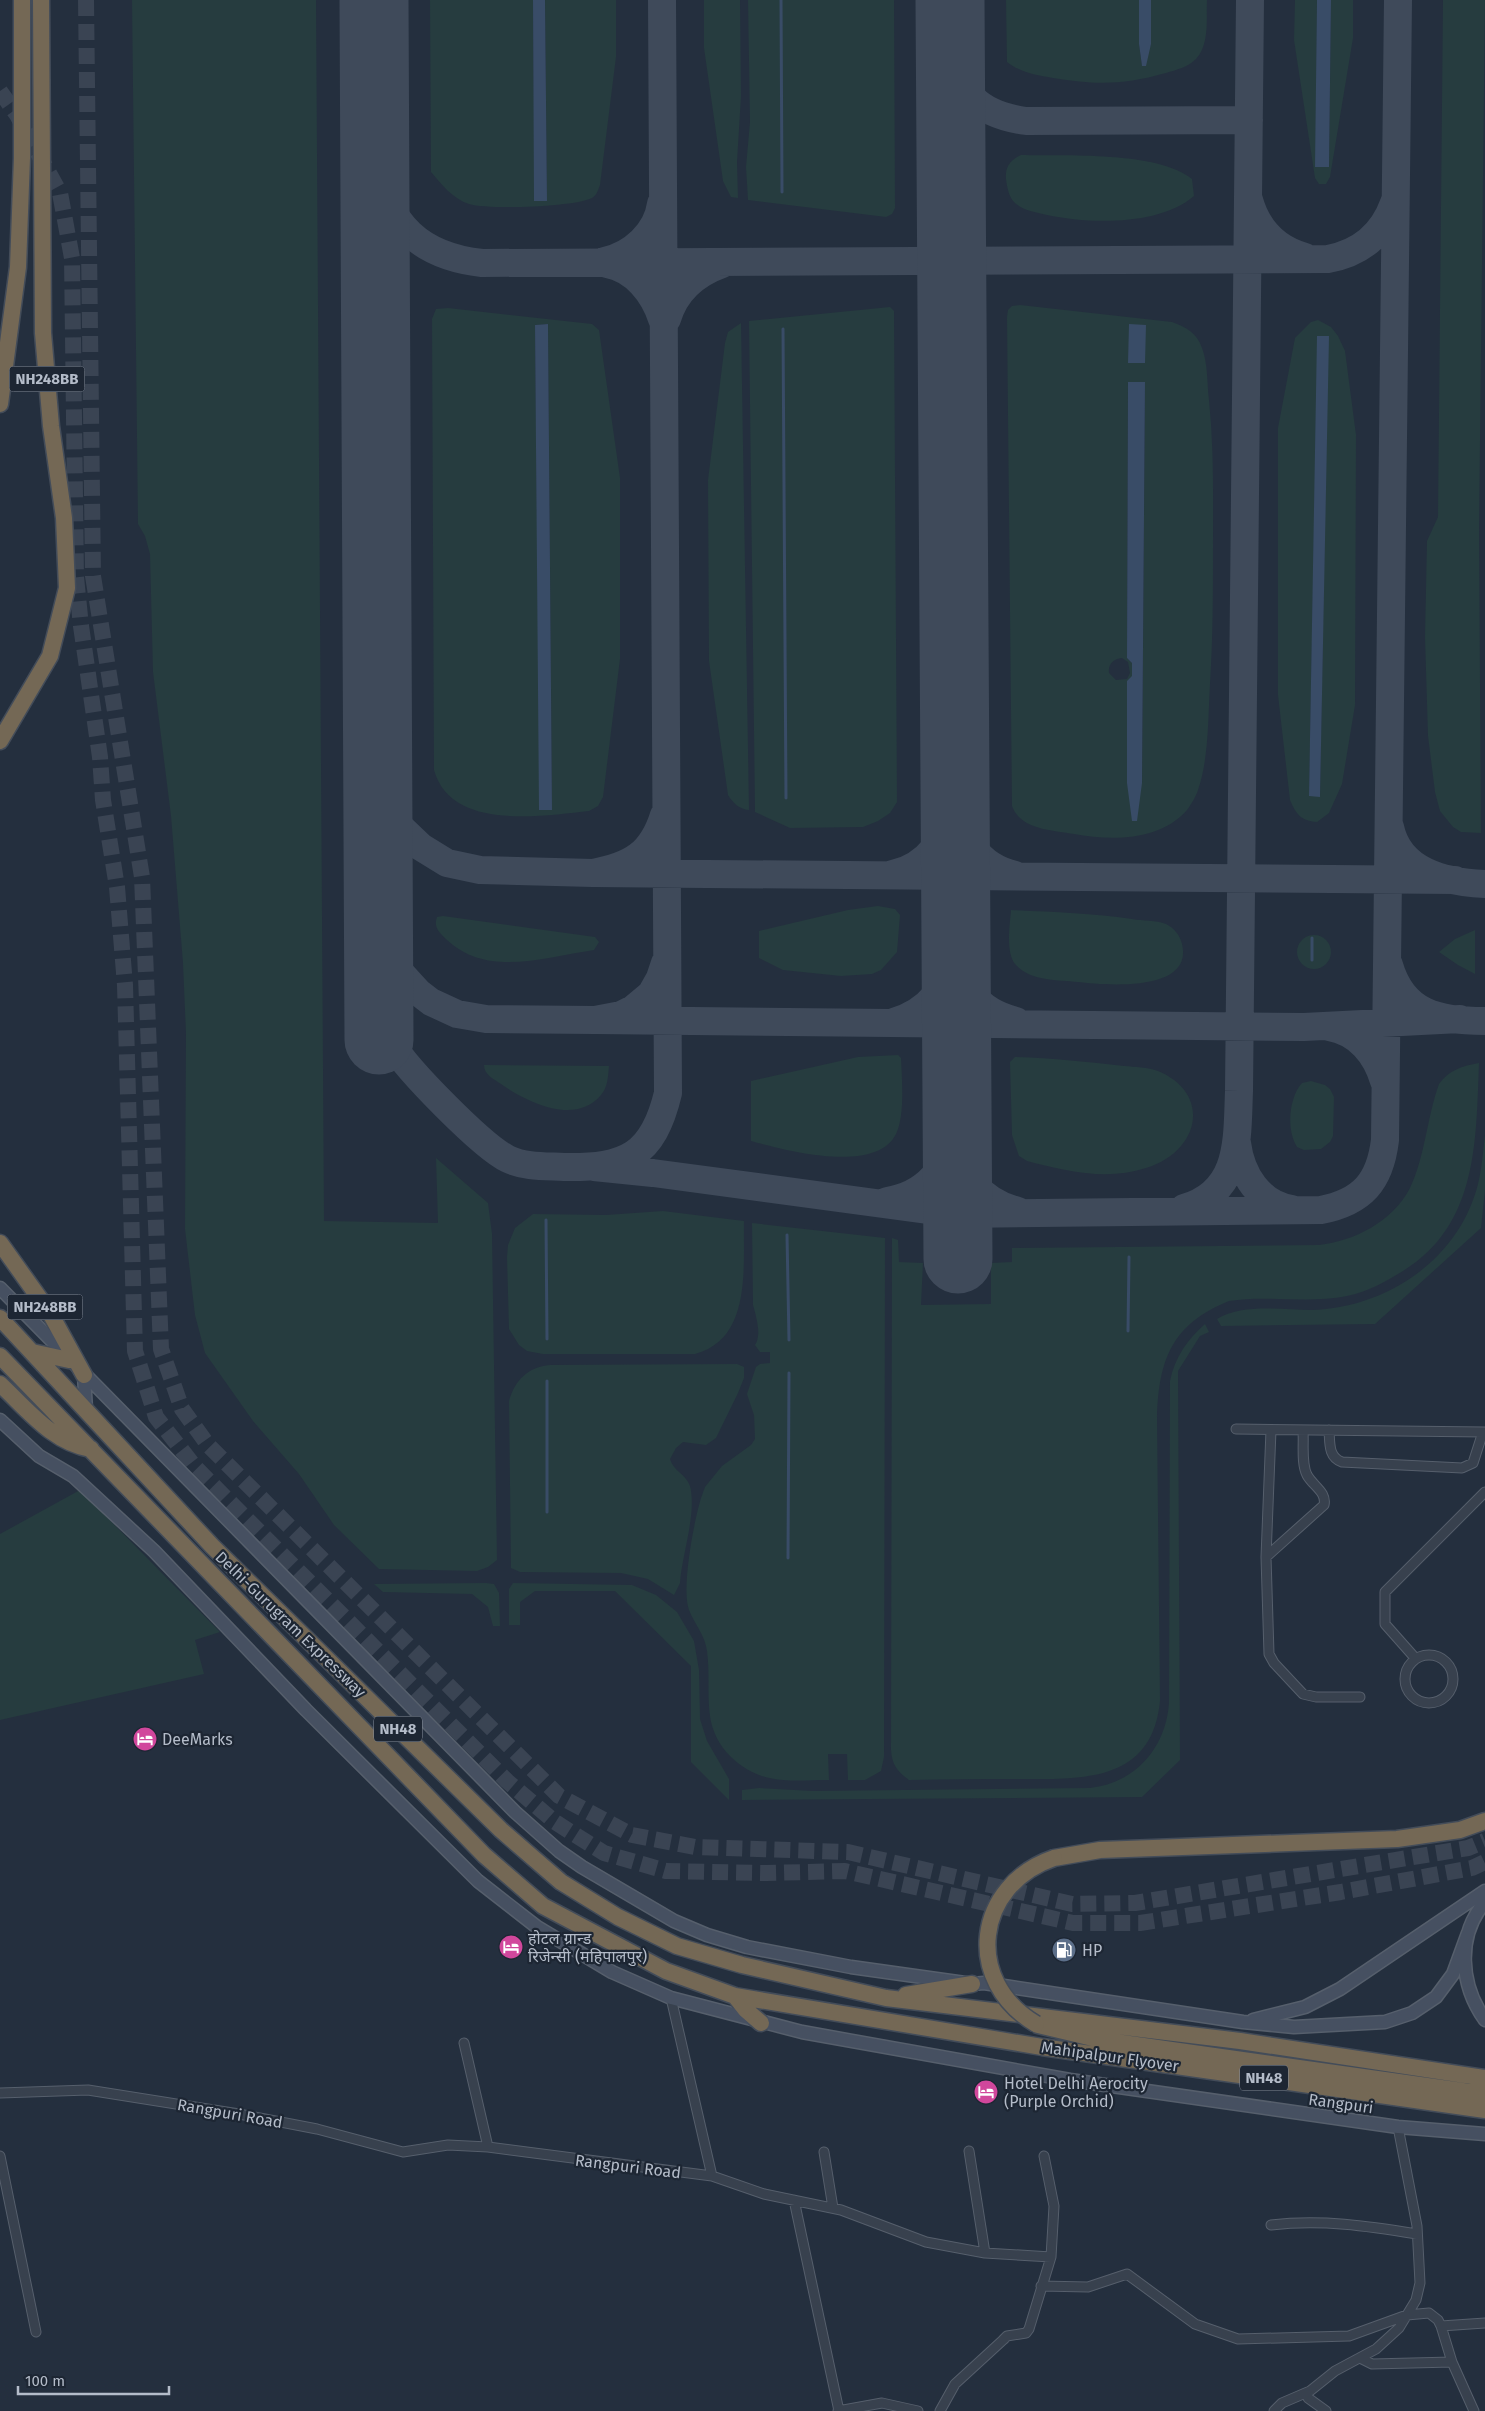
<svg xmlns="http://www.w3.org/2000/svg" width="1485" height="2411" viewBox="0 0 1485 2411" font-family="'Fira Sans','Noto Sans Devanagari',sans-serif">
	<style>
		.green { fill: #263c3f; fill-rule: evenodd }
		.water { fill: #394c67 }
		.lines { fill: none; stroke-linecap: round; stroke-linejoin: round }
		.stream { stroke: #394c67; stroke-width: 3 }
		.taxiway { stroke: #3f4a5a; stroke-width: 28 }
		.runway { stroke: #3f4a5a; stroke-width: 69 }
		.highway-tunnel { stroke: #3a4453; stroke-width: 16; stroke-dasharray: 16 8; stroke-linecap: butt }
		.street-casing { stroke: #565f6c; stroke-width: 11 }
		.secondary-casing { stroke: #565f6c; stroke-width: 15 }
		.highway-casing { stroke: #434c59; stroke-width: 19 }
		.street { stroke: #38414e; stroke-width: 9 }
		.secondary { stroke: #465061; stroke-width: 12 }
		.highway { stroke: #746855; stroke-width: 16 }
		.highway-bridge-casing { stroke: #434c59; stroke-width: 19; stroke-linecap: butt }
		.highway-bridge { stroke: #746855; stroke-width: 16 }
		.labels { text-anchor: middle; stroke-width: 4.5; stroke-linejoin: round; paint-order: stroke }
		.shield { fill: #1d2633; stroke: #878f9c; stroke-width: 1 }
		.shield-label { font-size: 15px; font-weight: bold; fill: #b4bcc9 }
		.street-label { font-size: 16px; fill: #b4bcc9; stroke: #1d2633 }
		.poi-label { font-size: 16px; fill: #b4bcc9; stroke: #1d2633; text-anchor: start }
	</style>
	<rect width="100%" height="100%" fill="#242f3e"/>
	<!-- green -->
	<path class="green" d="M132,0h184l8,1221 114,2 -2,-65 52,45 4,31 5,326 -9,7 -11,4 -98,-2 -45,-44 -35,-51 -46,-53 -48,-68 -10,-38 -10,-86 1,-196 -3,-70 -12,-147 -18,-144 -3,-118 -5,-18 -7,-12z
		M430,0h103l2,201 12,-1 -2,-200h71v57l-16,128c-2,5 -3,10 -8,13 -18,9 -103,12 -123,6 -16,-5 -28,-20 -38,-32z
		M704,0h36l1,96 -4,66 1,36 -7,-1 -8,-16 -19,-133z
		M748,0h146l1,208 -3,6 -6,3 -138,-17 -2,-33 4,-45z
		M1006,0h133v44l3,21 9,-21v-44h56c-1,18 3,44 -11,59 -8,8 -20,11 -30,14 -43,12 -70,12 -113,5 -17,-3 -32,-5 -46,-16z
		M1295,0h22l-1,167 13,-1 2,-166h22v38l-23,139 -4,7h-7l-4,-6 -21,-138z
		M1443,0h42l-6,530 2,303 -20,-1 -8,-5 -13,-16 -5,-19 -7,-56 -3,-99 2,-96 11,-24z
		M1021,155c43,1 137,-4 171,24l2,17c-35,30 -105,28 -147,19 -12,-3 -23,-4 -32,-12 -6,-5 -8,-16 -9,-24 -1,-12 4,-19 15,-24z
		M1020,305l152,17c14,5 25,11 30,26 6,15 5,36 7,52 5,48 4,96 4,144 0,47 0,94 -3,140 -2,34 -1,74 -12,106 -2,6 -7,15 -11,20 -27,31 -75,31 -113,24 -22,-4 -53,-4 -62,-28l-5,-489 1,-7 4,-4zM1128,382h17l-3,401 -10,-120 -5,-5zM1122,658l6,4 2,11 -3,6 -11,1 -7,-7c-1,-9 4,-14 13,-15z
		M890,307l4,4 3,491 -7,11 -12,8 -15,6 -73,1 -35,-16 -6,-491z
		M448,308l144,16 7,6 21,148v181l-17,138 -5,9 -9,5c-48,5 -138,20 -155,-41l-2,-451 4,-10zM548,324l4,485 -12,1 -5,-485z
		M1318,320l13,7 7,9 7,15 11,84 -1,270 -13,79 -13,29 -12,9c-16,-1 -21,-8 -27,-22l-12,-105v-267l17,-90 16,-16zM1318,336l10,1 -8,459h-11z
		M741,323l8,487c-10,-1 -16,-7 -21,-15l-19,-134 -1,-181 17,-137 3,-11z
		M878,906l17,3 5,6 -3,37 -16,18 -9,4 -31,2 -58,-6 -24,-12v-27l89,-21z
		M1011,910c40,2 81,3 121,9 11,2 24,1 34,5 8,4 14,11 16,20 12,49 -78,41 -104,38 -19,-2 -48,-1 -62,-17 -11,-12 -6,-40 -5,-55z
		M443,916l152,21 4,5 -5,8c-49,7 -106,28 -147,-10 -7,-7 -14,-12 -10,-23z
		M1475,930v44l-17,-9 -19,-13 16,-13z
		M1297 952a17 17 0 1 1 34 0a17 17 0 1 1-34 0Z
		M898,1055l3,3c1,21 4,58 -5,76 -20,41 -112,16 -145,7v-60l107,-24z
		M1015,1057c37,1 73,5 109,9 11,1 24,1 34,5 55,23 41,81 -12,97 -39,13 -81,3 -119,-7l-8,-5 -7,-21 -2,-73z
		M1479,1063c-3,78 -1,162 -76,208 -18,11 -36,21 -56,25 -39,8 -79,-1 -118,5 -57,23 -70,58 -72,116l3,284c-8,83 -80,78 -144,78 -36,0 -71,0 -107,1 -12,-9 -17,-15 -18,-30l1,-512 6,2 1,22 24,1 -2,42 70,-1v-41l21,-1v-14l307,-3c36,-4 74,-24 91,-57 15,-31 17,-71 29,-104 10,-14 23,-18 40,-21z
		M484,1065l125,1c-1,10 -1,21 -8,29 -26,31 -74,7 -100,-11 -7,-5 -17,-9 -17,-19z
		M1311,1081l14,4 5,4 4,8 -1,39 -3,6 -9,7 -17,1 -7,-3c-11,-17 -8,-50 5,-64z
		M1485,1135v55l-4,38 -106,96 -154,2 -4,-7c26,-16 65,-9 94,-9 75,-2 148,-50 167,-126 4,-16 5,-33 7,-49z
		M663,1211l81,10c-1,46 8,118 -49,133h-152l-16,-3 -8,-6 -10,-16 -2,-72 1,-12 7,-17 18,-14 73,1z
		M752,1223l133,15 -1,519 -3,14 -16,9h-17l-1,-26h-19l1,26c-40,0 -68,6 -99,-24 -11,-11 -18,-25 -20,-40 -3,-21 0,-43 -3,-65 -2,-16 -12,-26 -18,-41 -8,-21 5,-89 12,-112l4,-11 17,-21 29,-21 4,-6 -1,-24 -7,-21 9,-27 4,-3 10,-1v-11h-10l-5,-7c7,-10 1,-29 -2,-40z
		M1205,1324l4,8 -9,4 -22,35 2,389 -38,37 -400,3v-10l17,-2 54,3 277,-3c46,-5 76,-41 79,-85l1,-322c5,-24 17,-41 35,-57z
		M737,1364l7,3v11l-6,15 -22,45 -10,7 -23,-3 -7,6 -6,11c3,12 16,15 20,27 7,27 -8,68 -10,97l-6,12 -26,-16 -27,-6 -101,-1 -9,-4 -2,-167c6,-21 19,-34 41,-36z
		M80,1490l140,142 -25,8 9,34 -204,46v-186z
		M486,1583l8,1 5,9 1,33h-7l-5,-19 -16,-13 -89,-2 -9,-8z
		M513,1583l119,2 24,10 21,17 17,29 5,29 1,49 7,22 22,38v21l-38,-38v-96l-76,-75h-80l-15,11v23h-11v-36z"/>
	<!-- water -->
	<path class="water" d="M533,0h12l2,201h-13z
		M1139,0h12v44l-5,22h-4l-3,-22z
		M1317,0h14l-2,167h-14z
		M548,324l4,486h-13l-4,-485z
		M1129,324l17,1 -1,38h-17z
		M1317,336h12l-9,461 -11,-1z
		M1128,382h17l-3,401 -5,38h-5l-5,-38v-102l5,-5v-13l-5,-5z"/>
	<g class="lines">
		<!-- stream -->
		<path class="stream" d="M781,0l1,192
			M783,329l3,469
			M1312,960v-22
			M546,1220l1,119
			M787,1235l2,105
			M1128,1331l1,-74
			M547,1381v131
			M788,1558l1,-185"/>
		<!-- taxiway -->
		<path class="taxiway" d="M950,46c10,47 26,68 76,75l223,-1
			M374,165c16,60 45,91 108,98l846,-4c33,-6 55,-25 66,-56
			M1249,200c8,29 27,49 56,57
			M605,261c27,-6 52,-28 56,-57
			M607,264c28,5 47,30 55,55
			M667,319c8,-28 27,-45 55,-55
			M378,777l6,22 16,28 21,20 26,16 33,7 113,3c38,-7 59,-19 71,-58
			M955,802c8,35 21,64 60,73
			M1390,827c9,45 55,55 95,57
			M593,873l862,7
			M893,874c36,-8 53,-37 62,-70
			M379,933l18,36 21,23 13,10 26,12 29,5 109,1 26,-5 12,-6 18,-15 9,-16 5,-15
			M955,948c9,40 19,62 61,73
			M1389,965c14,49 50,56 96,56
			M379,1005c4,14 6,27 13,39 14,25 91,103 116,115 17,8 37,7 56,8 62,1 89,-11 104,-74l-6,-1093
			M595,1020l709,7 156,-8
			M894,1022c36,-11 54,-36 61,-72
			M1329,1027c29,5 47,27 55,54
			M957,1137c8,39 20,63 61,74
			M1237,1143c4,31 22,61 55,66
			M594,1167l59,6 304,41 364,-4c41,-8 59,-28 64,-70l13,-1140
			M887,1201c41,-6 62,-36 70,-74
			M1184,1208c57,-16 53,-69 55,-117l11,-1091"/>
		<!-- runway -->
		<path class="runway" d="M374,0l5,1040
			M950,0l8,1259"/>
		<!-- highway-tunnel -->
		<path class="highway-tunnel" d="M86,0l7,576 49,301 19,472 21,60 26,36 351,351 73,39 63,12 153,5 224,52 63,-1 333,-55 17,-7
			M0,91l17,24 43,78 12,65 4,319 5,49 19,131 3,43 14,87 8,98 10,366 21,66 39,50 312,314 48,41 49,31 62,18 100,2 79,-2 228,52h67l201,-31 131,-24 13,-6"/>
		<defs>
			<path id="street" d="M1236,1429l249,3
				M1271,1430l-5,127 3,97 5,9 29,31 13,3h44
				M1329,1430c1,13 -1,27 13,32l120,6 11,-5 10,-31
				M1266,1557l58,-52c3,-13 -11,-19 -17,-30 -6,-12 -3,-31 -4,-44
				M1405 1679a24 24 0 1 1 48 0a24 24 0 1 1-48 0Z
				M1416,1659l-31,-35v-32l100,-100
				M671,1998l41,178
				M464,2043l24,104
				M0,2093l88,-3 151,24 78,15 86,23 45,-7 40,2 224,29 52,18 77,16 85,32 59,11 66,4
				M969,2151l16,102
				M824,2152l9,56
				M0,2156l36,176
				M794,2200l45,211
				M1271,2225c50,-6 97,1 146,9
				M1041,2286l47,1 39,-13 68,50 43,15 111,-3 58,-21 22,-2 9,7 3,6 11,36 22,49
				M1441,2326l44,-3
				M1360,2358l12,6 80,-2
				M1306,2393l2,5 18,13
				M838,2411l44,-8 36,8
				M940,2411l15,-27 48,-44 4,-4 19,-3 3,-4 22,-72 3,-51 -10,-50
				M1274,2411l8,-8 28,-12 25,-20 41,-22 23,-21 17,-28 4,-17 -3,-57 -19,-99"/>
			<path id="secondary" d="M0,1288l515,524 44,39 23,16 92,54 33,14 40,12 104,20 121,17 12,-1 259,39 51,5 91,-5 27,-9 24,-16 17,-23 15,-41
				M84,1375l2,35
				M0,1420l39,36 34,20 81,75 152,159 172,171 59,46 75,45 59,26 131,34 268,48 328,47 87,7
				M1485,1902c-29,34 -25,83 0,118
				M1253,2020l52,-13 35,-18 145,-98"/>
			<path id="highway" d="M0,404l18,-137 4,-109v-158
				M0,741l50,-85 17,-68 -3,-70 -13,-92 -8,-93 -2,-333
				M0,1243l50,70 34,62
				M0,1318l212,228 289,284 60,52 57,35 59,29 65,19 144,33 354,43 245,37
				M32,1352l37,8
				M0,1356l484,499 59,51 123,65 69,25 307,51 443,63
				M0,1384c27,25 53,59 91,65
				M1054,1858l46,-8 297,-11 63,-9 25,-9
				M906,1995l66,-11
				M735,1996l11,14 15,13
				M1038,2025l63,15 384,54"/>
		</defs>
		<!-- street casing -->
		<use href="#street" class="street-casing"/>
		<!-- secondary casing -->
		<use href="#secondary" class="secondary-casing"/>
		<!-- highway casing -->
		<use href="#highway" class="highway-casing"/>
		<!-- street -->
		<use href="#street" class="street"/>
		<!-- secondary -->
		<use href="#secondary" class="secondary"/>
		<!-- highway -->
		<use href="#highway" class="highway"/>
		<defs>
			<path id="highway-bridge" d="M1036,2024c-73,-43 -61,-139 18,-166"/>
		</defs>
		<!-- highway-bridge casing -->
		<use href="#highway-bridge" class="highway-bridge-casing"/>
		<!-- highway-bridge -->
		<use href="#highway-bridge" class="highway-bridge"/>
	</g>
	<!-- icons -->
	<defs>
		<symbol id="hotel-disc" viewBox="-11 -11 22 22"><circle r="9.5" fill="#d1479c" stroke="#1d2633"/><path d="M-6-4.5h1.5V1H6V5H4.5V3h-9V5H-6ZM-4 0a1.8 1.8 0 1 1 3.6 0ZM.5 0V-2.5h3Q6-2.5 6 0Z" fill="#fff"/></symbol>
		<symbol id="fuel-disc" viewBox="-11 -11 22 22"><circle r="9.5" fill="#5c6f8a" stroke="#1d2633"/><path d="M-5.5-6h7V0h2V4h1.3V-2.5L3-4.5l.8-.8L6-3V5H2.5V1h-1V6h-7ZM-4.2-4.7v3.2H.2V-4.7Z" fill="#fff"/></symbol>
	</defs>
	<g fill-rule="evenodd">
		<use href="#hotel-disc" x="131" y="1725" width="28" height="28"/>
		<use href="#hotel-disc" x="497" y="1933" width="28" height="28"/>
		<use href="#fuel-disc" x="1050" y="1936" width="28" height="28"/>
		<use href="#hotel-disc" x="972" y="2078" width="28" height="28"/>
	</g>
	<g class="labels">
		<!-- shield labels -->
		<g class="shield">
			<rect x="9.5" y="366.5" width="75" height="25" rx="4"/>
			<rect x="7.5" y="1294.5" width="75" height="25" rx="4"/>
			<rect x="374" y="1716.5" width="48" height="25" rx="4"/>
			<rect x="1240" y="2065.5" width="48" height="25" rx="4"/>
		</g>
		<g class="shield-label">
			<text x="47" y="384">NH248BB</text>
			<text x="45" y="1312">NH248BB</text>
			<text x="398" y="1734">NH48</text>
			<text x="1264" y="2083">NH48</text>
		</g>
		<!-- street labels -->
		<g class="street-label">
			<text transform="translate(291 1624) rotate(44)" y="6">Delhi-Gurugram Expressway</text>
			<text transform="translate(1110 2056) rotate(8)" y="6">Mahipalpur Flyover</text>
			<text transform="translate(1341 2103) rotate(8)" y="6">Rangpuri</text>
			<text transform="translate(230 2113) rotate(10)" y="6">Rangpuri Road</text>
			<text transform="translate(628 2166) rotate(7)" y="6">Rangpuri Road</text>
		</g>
		<!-- poi labels -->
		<g class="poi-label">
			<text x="162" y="1745">DeeMarks</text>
			<text x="528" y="1944">होटल ग्रान्ड<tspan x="528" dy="18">रिजेन्सी (महिपालपुर)</tspan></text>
			<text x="1082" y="1956">HP</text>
			<text x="1004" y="2089">Hotel Delhi Aerocity<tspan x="1004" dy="18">(Purple Orchid)</tspan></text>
		</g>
	</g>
	<!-- scale -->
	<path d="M18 2386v8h151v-8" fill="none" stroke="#b4bcc9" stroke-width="2.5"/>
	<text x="25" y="2386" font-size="15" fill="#b4bcc9" stroke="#1d2633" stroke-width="4" paint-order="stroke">100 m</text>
</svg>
